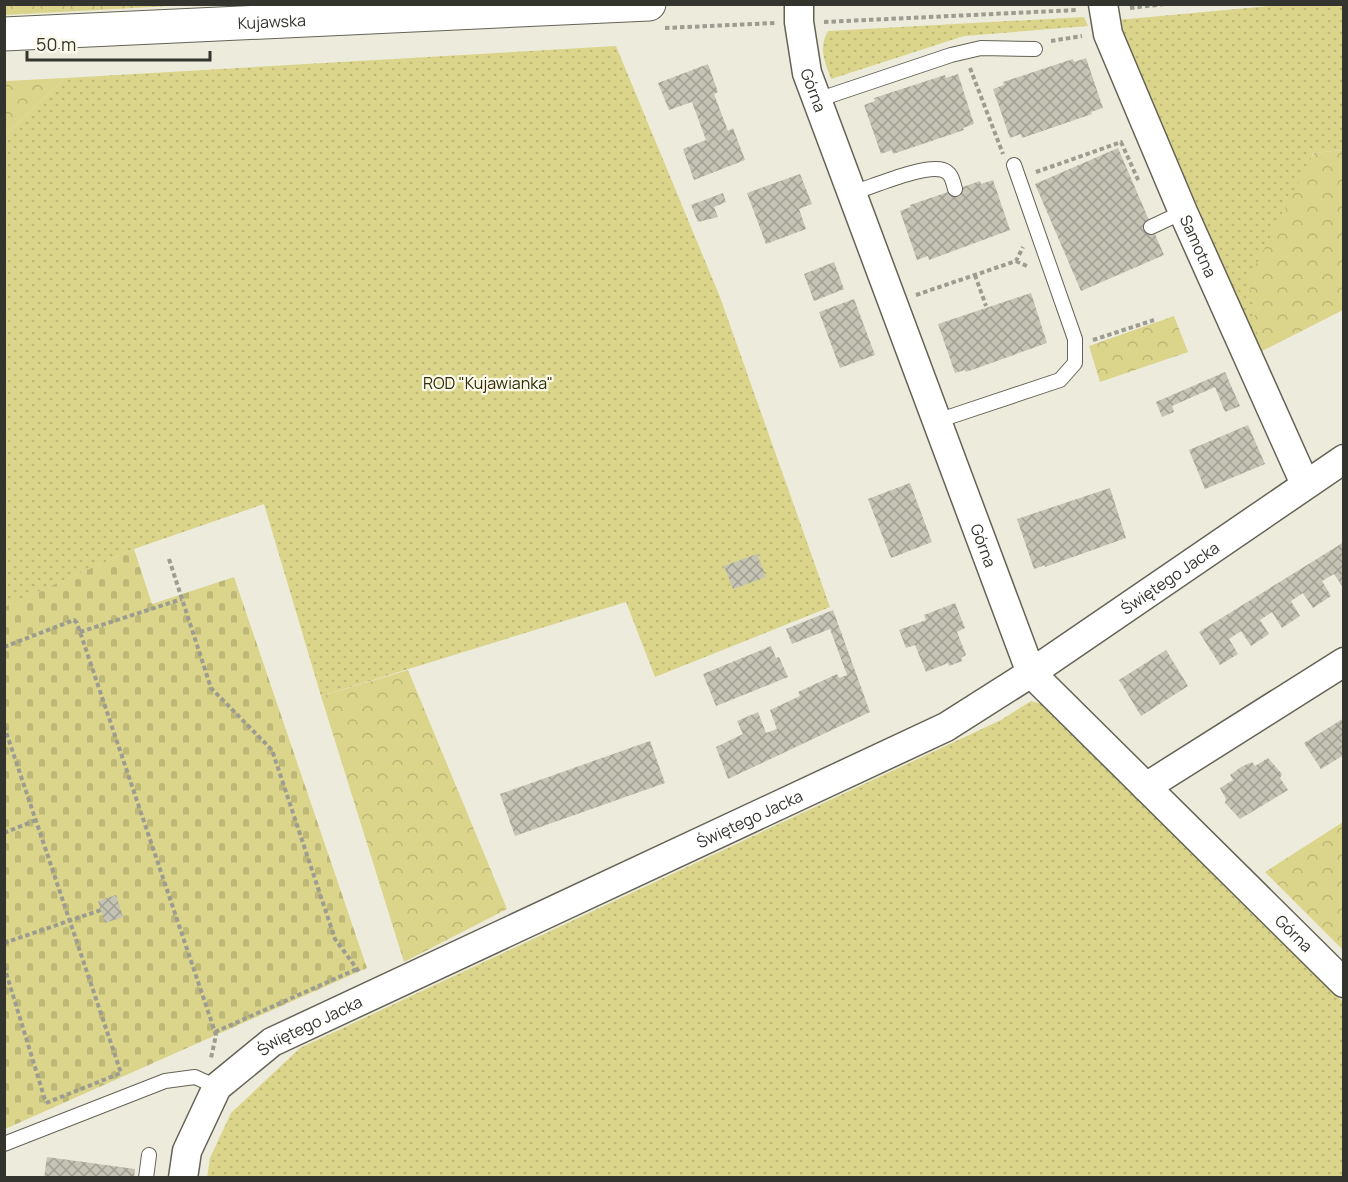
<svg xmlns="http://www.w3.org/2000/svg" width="1348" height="1182" viewBox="0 0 1348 1182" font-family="Manrope,sans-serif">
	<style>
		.grass { fill: url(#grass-dots) }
		.forest { fill: url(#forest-crowns) }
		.cemetery { fill: url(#cemetery-stones) }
		.building { fill: url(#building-cross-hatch) }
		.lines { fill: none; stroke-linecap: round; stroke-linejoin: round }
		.lane-casing { stroke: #646356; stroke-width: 16 }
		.street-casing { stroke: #646356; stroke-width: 31 }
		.secondary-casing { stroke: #646356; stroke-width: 35 }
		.path { stroke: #9d9c91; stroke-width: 4; stroke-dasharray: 4.5 3; stroke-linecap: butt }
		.lane { stroke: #fff; stroke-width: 14 }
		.street { stroke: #fff; stroke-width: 28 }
		.secondary { stroke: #fff; stroke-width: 33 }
		.labels { text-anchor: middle; stroke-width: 4.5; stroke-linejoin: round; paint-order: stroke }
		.street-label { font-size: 16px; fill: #34342e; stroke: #faf9ea }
		.park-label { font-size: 16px; fill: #302c07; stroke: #faf9ea }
	</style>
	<defs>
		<pattern id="grass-dots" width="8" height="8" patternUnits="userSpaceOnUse" patternTransform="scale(1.5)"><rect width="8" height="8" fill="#dbd58b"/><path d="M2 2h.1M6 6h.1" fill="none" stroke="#bdb778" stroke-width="1.8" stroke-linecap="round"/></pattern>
		<pattern id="forest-crowns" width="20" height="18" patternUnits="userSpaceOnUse" patternTransform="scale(1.5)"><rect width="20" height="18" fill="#dbd58b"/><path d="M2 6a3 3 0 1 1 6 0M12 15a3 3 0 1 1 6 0" fill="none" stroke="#bdb778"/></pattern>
		<pattern id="cemetery-stones" width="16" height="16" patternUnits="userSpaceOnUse" patternTransform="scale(1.5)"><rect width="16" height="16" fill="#dbd58b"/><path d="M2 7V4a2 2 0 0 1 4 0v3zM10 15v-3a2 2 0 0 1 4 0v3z" fill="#bdb778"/></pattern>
		<pattern id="building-cross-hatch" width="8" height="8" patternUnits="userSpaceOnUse" patternTransform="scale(1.5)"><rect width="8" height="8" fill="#c4c3b4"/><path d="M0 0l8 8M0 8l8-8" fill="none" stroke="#a09f93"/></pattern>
	</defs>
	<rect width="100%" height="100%" fill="#edecdc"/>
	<!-- grass -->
	<path class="grass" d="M1279,5h64v145l-30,3 -53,199 -143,-332z
		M1084,17l4,9 -124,10 -133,43c-6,-17 -13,-31 -3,-48z
		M616,46l104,251 110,310 -175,70 -29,-75 -305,94 -57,-192 -130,45 -129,58v-471l60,-58z
		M1031,701l19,5 293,296v175l-1136,1 3,-20 21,-45 69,-65 701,-328z"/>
	<!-- forest -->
	<path class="forest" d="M5,4h185v1l-185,10z
		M65,78l-60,58v-55z
		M1343,150v160l-83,42 -11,-74 65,-125z
		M1174,316l14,36 -88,30 -11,-36z
		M408,670l99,239 -103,53 -83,-266z
		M1343,822v128l-78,-78z"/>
	<!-- cemetery -->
	<path class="cemetery" d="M134,549l18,55 82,-27 133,391 -362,161 -1,-522z"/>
	<!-- building -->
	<path class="building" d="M1086,58l17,50 -12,4 1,2 -70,24 -1,-4 -11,4 -17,-49 11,-4 -1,-3 70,-23 1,3z
		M708,64l10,28 -4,2 14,37 5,-3 12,32 -51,20 -11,-31 23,-9 -14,-38 -23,8 -11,-27z
		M958,74l16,50 -11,4 1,2 -71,24 -1,-4 -11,4 -17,-49 11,-4 -1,-3 71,-23 1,3z
		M1118,148l46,107 -83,36 -46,-107z
		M800,174l12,30 -13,5 7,20 -40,15 -19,-51z
		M993,180l17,50 -81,30 -1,-4 -11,4 -17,-49 11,-4 -1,-2 70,-24 1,3z
		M723,193l3,9 -12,5 4,10 -20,5 -7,-17z
		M834,262l10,27 -30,12 -10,-27z
		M1031,293l16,50 -81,29 -1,-2 -10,3 -17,-49z
		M854,299l21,56 -35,13 -21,-56z
		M1225,372l15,34 -15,6 -10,-25 -43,19 2,6 -12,5 -6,-15z
		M1248,425l17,39 -60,25 -16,-39z
		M910,483l22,59 -41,16 -23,-59z
		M1110,488l16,50 -81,29v-2l-11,4 -17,-50z
		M1344,542v47l-10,-15 -12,7 9,15 -18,12 -10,-15 -12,8 9,15 -18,12 -10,-16 -12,8 9,14 -18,12 -10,-15 -12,8 9,15 -18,11 -21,-33z
		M757,554l9,23 -33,12 -9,-23z
		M955,603l10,25 -8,4 9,23 -5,3 1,3 -13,5 -1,-3 -22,9 -11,-27 -9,3 -7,-18 27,-10 -2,-5z
		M833,610l37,102 -142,67 -12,-32 27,-13 -6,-13 21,-9 8,21 11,-4 -7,-19 30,-14 -2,-4 39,-18 2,4 8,-3 -17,-46 -38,15 -6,-15z
		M771,646l5,12 3,-1 9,20 -72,29 -13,-32z
		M1166,650l22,36 -47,30 -22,-36z
		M1344,718v37l-23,14 -17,-26z
		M650,741l15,42 -150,53 -15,-42z
		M1268,758l14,16 -2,4 8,12 -48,29 -15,-16 1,-4 -6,-11 13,-8 -3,-5 11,-8 11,-5 3,4z
		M116,895l7,22 -18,6 -7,-22z
		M47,1157l88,12 -1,9h-90z"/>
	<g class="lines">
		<defs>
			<path id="lane" d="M817,100l134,-45 30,-7 54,1
				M852,193c20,-6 72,-29 91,-23 9,3 10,12 12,19
				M1151,227l32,-15
				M937,421l123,-41 15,-17v-24l-61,-174
				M4,1144l161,-63 30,-4 22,10
				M146,1178l3,-23"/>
			<g id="street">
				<path id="s1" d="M799,4v18l8,51 224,600 313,310"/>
				<path id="s2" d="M1103,4l5,30 75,178 122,272"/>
				<path d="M1146,787l198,-125"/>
				<path id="s3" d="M183,1178l4,-27 30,-64 55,-45 674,-315 85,-54 313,-214"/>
			</g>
			<g id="secondary">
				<path id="s4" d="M4,34l645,-30"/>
			</g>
		</defs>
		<!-- lane casing -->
		<use href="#lane" class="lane-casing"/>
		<!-- street casing -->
		<use href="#street" class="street-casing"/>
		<!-- secondary casing -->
		<use href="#secondary" class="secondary-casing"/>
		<!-- path -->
		<path class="path" d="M1130,8l35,-4
			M824,22l253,-12
			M665,28l110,-5
			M1051,41l31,-5
			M970,68l33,86
			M1036,172l85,-30 18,40
			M1016,261l13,6
			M975,275l11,31
			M916,295l100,-34 7,-14
			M1093,340l61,-20
			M169,559l42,129 61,62 63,189 25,34
			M80,632l102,-33
			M4,647l70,-27 3,3 139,412 -5,23
			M4,726l117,347 -75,30
			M4,833l32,-13
			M4,943l97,-33
			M4,966l42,137
			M215,1032l142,-63"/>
		<!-- lane -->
		<use href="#lane" class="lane"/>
		<!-- street -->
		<use href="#street" class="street"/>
		<!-- secondary -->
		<use href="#secondary" class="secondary"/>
	</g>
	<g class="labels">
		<!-- street labels -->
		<g class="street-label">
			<text dy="6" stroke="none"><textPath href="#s4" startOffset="268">Kujawska</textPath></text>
			<text dy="6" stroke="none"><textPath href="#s1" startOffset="88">Górna</textPath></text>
			<text dy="6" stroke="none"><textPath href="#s2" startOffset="261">Samotna</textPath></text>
			<text dy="6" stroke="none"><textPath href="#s1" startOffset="574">Górna</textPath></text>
			<text dy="6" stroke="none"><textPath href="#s3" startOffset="1182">Świętego Jacka</textPath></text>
			<text dy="6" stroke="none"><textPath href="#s3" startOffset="696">Świętego Jacka</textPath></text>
			<text dy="6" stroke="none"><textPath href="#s1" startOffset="1080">Górna</textPath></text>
			<text dy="6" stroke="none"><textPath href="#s3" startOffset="210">Świętego Jacka</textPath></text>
		</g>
		<!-- park labels -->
		<g class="park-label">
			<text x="488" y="389">ROD "Kujawianka"</text>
		</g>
	</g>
	<!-- border -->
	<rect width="1348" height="1182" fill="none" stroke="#34342e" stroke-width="12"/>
	<!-- scale -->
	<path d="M27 51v9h183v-9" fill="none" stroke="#34342e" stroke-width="3"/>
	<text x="36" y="51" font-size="18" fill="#34342e" stroke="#faf9ea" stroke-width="4.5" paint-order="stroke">50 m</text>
</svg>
